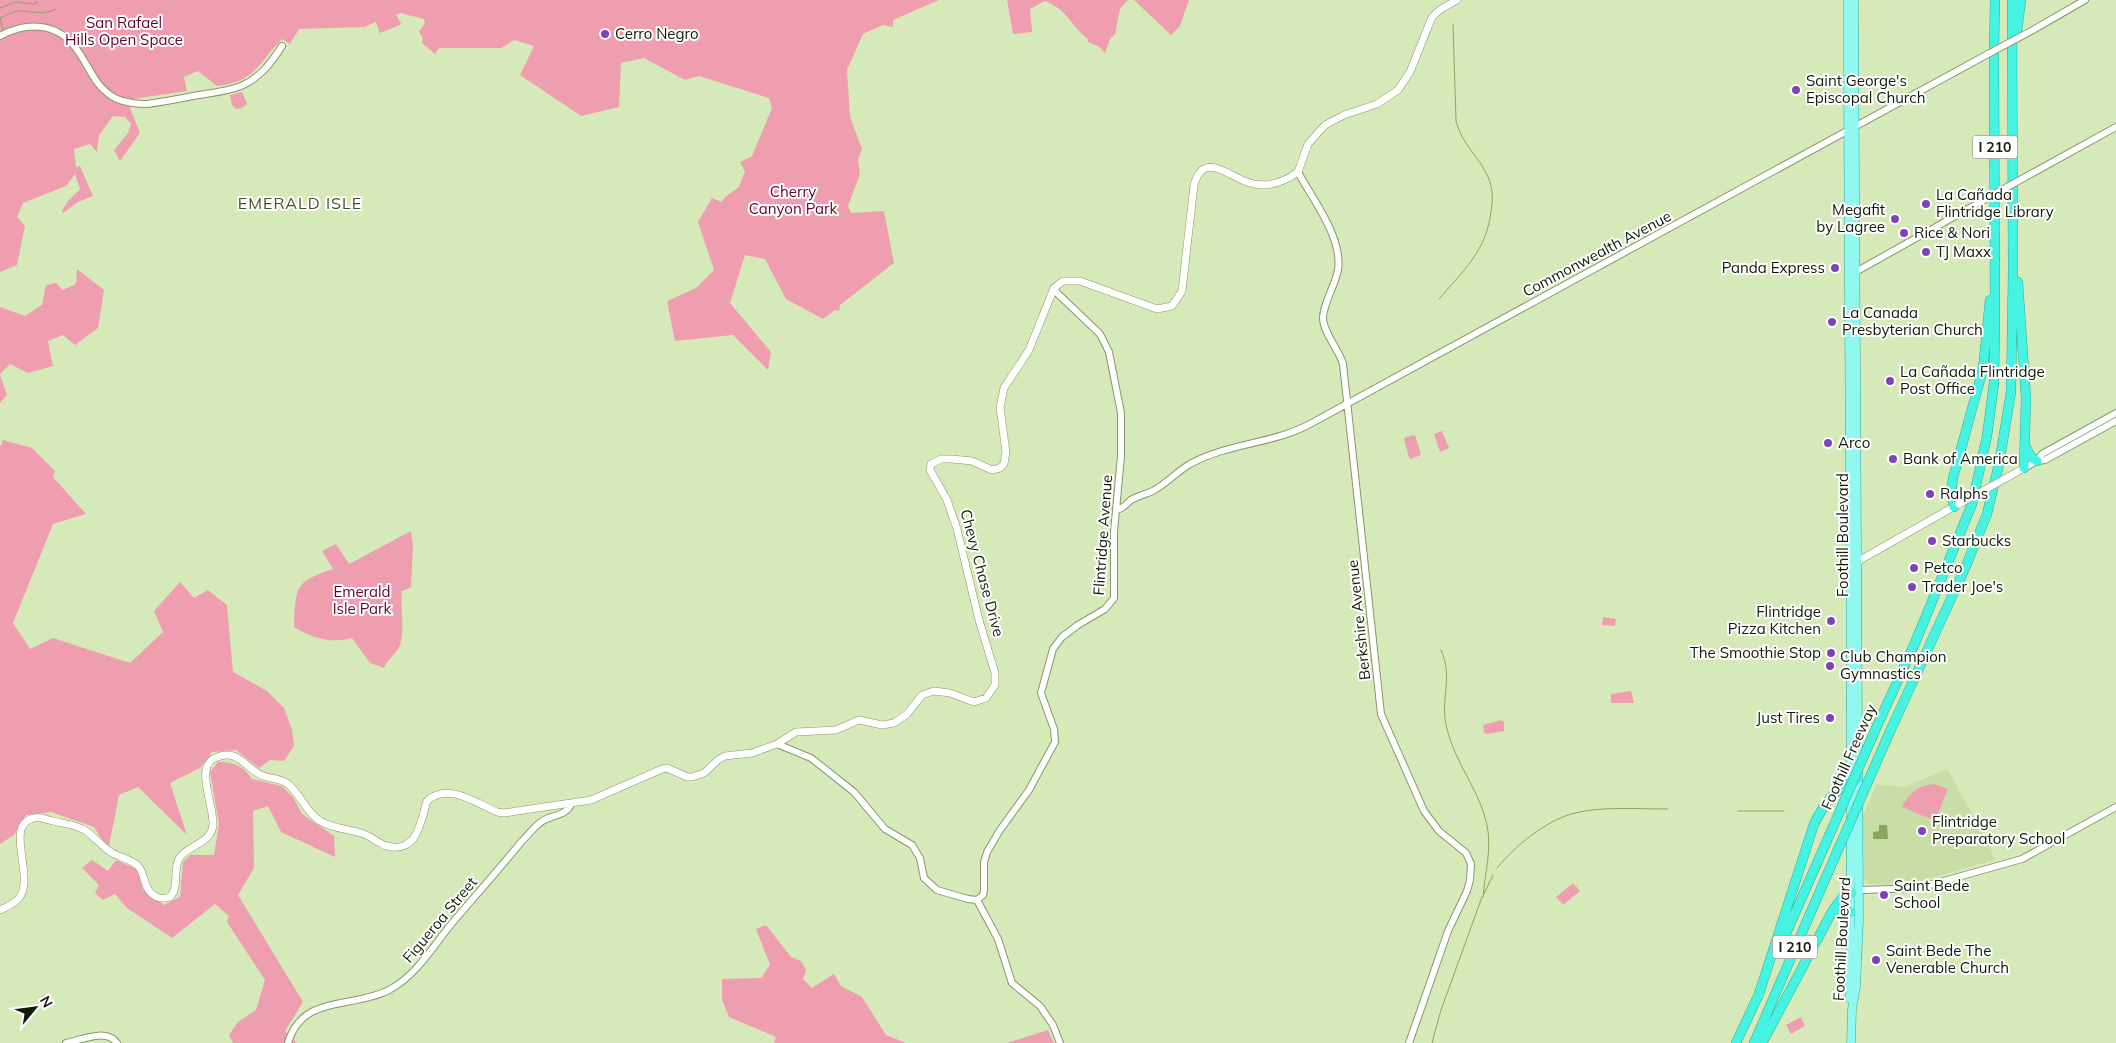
<svg xmlns="http://www.w3.org/2000/svg" width="2116" height="1043" viewBox="0 0 2116 1043" font-family="Mulish,sans-serif">
	<style>
		.built { fill: #c8dea6 }
		.green { fill: #ef9eaf }
		.water { fill: #8aa55e }
		.lines { fill: none; stroke-linecap: round; stroke-linejoin: round }
		.stream { stroke: #8aa55e; stroke-width: 1 }
		.tertiary-casing { stroke: #86986a; stroke-width: 8 }
		.secondary-casing { stroke: #86986a; stroke-width: 8 }
		.primary-casing { stroke: #34a796; stroke-width: 9 }
		.motorway-casing { stroke: #34a796; stroke-width: 10 }
		.tertiary { stroke: #fff; stroke-width: 6 }
		.secondary { stroke: #fff; stroke-width: 7 }
		.primary { stroke: #90f8ee; stroke-width: 8 }
		.motorway { stroke: #46f3e3; stroke-width: 9 }
		.tertiary-bridge-casing { stroke: #86986a; stroke-width: 8; stroke-linecap: butt }
		.secondary-bridge-casing { stroke: #86986a; stroke-width: 8; stroke-linecap: butt }
		.motorway-bridge-casing { stroke: #34a796; stroke-width: 10; stroke-linecap: butt }
		.tertiary-bridge { stroke: #fff; stroke-width: 6 }
		.secondary-bridge { stroke: #fff; stroke-width: 7 }
		.motorway-bridge { stroke: #46f3e3; stroke-width: 9 }
		.poi-dot { fill: #8142b7; stroke: #fff; stroke-width: 2 }
		.labels { text-anchor: middle; stroke-width: 4; stroke-linejoin: round; paint-order: stroke }
		.shield { fill: #fff; stroke: #595e51; stroke-width: 1 }
		.shield-label { font-size: 14px; font-weight: bold; fill: #121907 }
		.park-label { font-size: 15px; fill: #65002b; stroke: #fff }
		.poi-label { font-size: 15px; fill: #121907; stroke: #fff; text-anchor: start }
		.street-label { font-size: 15px; fill: #121907; stroke: #fff }
		.neighbourhood-label { font-size: 16px; letter-spacing: 1px; fill: #435328; stroke: #fff }
	</style>
	<rect width="100%" height="100%" fill="#d6eab9"/>
	<!-- built -->
	<path class="built" d="M1947,769l43,77 4,14 -80,23 -45,1 -5,-5 -2,-62 15,-33 28,3z"/>
	<!-- green -->
	<path class="green" d="M0,0h939l-46,20v7l-10,-2 -20,9 -16,36 3,47 12,32 -4,11 2,14 -12,32 3,7 33,-2 10,52 -54,42 -1,6 -4,-1 -12,9 -37,-20 -21,-40 -20,-4 -15,48 41,49 -3,18 -35,-35 -58,6 -8,-40 29,-13 18,-18 -16,-48 14,-24 9,4 4,-5 14,-10 6,-16 -5,-9 12,-6 20,-48 -3,-10 -70,-22 -14,4 -41,-22 -23,5 -2,44 -38,9 -61,-41 14,-29 -20,-6 -13,8h-62l-4,6 -13,-11 1,-5 -4,-6 6,-9 -1,-4 -24,-6 -4,2 5,8 -1,2 -20,8 -4,-11 -12,5 -65,2 -9,15 -8,-5c-24,24 -26,43 -65,47l-19,-15 -14,6 3,14 -54,8 -3,9 10,25 -20,28 -6,-11 14,-17 3,-9 -6,-7 -12,-1 -14,19 -2,17 -7,-8 -16,5 2,18 4,-1 13,30 -15,6 -15,11 -1,-2 6,-10 12,-12 -5,-15 -9,12 -43,17 -6,14 8,9 -8,39 -17,7z
		M1007,0h121l-8,9 -5,25 -5,5 -5,14 -7,-7 -10,-4v-3c-17,-13 -20,-29 -43,-38l-15,8 2,23 -19,2z
		M1134,0h55l-9,26 -9,9z
		M242,92l5,12 -5,4 -6,1 -4,-4 -2,-10z
		M77,269l27,21 -6,38 -23,17 -12,-10 -15,6 5,25 -25,7 -18,-9 -10,10v-67l25,9 17,-11 4,-20 10,-2 7,7 13,-6z
		M0,375l7,20 -7,8z
		M1442,431l7,17 -9,4 -6,-18z
		M1415,435l6,20 -10,4 -2,-1 -5,-19 2,-2z
		M3,440l29,8 23,23 -2,6 33,37 -33,10 -40,99 17,26 23,-11 77,25 33,-31 -9,-21 26,-29 14,16 14,-8 19,15 6,67 34,19 17,17 8,22 2,16 -10,15 -14,-1 -11,8 -23,-18 -24,2 -12,16 -30,15 17,52 -49,-48 -19,8 -10,51 -5,-3 -10,-16 -43,-15 -25,3 -12,20 -14,9v-397z
		M411,531l2,14 -2,42 -9,4c-2,18 3,38 -2,54 -4,9 -13,15 -16,23l-14,-5 -18,-25c-21,6 -40,0 -58,-11 2,-40 0,-45 39,-58l-11,-18 14,-7 13,20z
		M1603,617l13,2 -1,7 -13,-1z
		M1631,691l3,12h-23v-9z
		M1501,720l3,2v9l-17,3 -3,-1 -1,-8z
		M218,762c16,0 26,4 34,17l30,7 11,11 9,17 32,22 1,21 -54,-25 -13,-26 -15,5 1,57 -16,27 65,107 -18,29 12,12h-64l-4,-8 9,-13 18,-12 9,-30 -38,-58 2,-6 -14,-12 -43,34 -45,-30 -12,-14 -12,6 -8,-7 4,-8 -17,-17 10,-8 16,11 8,-11 21,9 6,21 21,15 16,-8 3,-35 7,-7h24l5,-31 -9,-52z
		M1934,784l14,5 -13,32 -33,-14c8,-15 16,-21 32,-23z
		M1573,883l7,8 -17,14 -7,-8z
		M766,925l25,32 10,4 5,9 -3,9 9,9 22,-14 7,12 21,11 24,38 20,8h-132l2,-6 -47,-20 -7,-17v-21l39,-1 9,-13 -14,-36z
		M1801,1017l4,9 -14,8 -5,-9z
		M1048,1030l6,13h-47z"/>
	<!-- water -->
	<path class="water" d="M1879,825h8l1,14h-15v-7l6,-1z"/>
	<g class="lines">
		<!-- stream -->
		<path class="stream" d="M0,8l16,-6 17,2 5,-2
			M0,18c6,-2 13,-7 19,-7 14,0 23,5 37,-2
			M0,18l3,13
			M1439,299c24,-28 48,-49 52,-88 2,-11 2,-23 -3,-34 -9,-21 -26,-32 -32,-56l-3,-97
			M1441,650c13,29 -2,50 6,79 8,34 33,62 40,96 5,24 -2,47 -4,72
			M1738,811h46
			M1497,868c18,-22 46,-45 74,-54 28,-8 67,-5 97,-5
			M1484,894l9,-19
			M1432,1043l9,-33 41,-113"/>
		<defs>
			<path id="tertiary" d="M2033,30l52,-30
				M0,36c26,-14 56,-14 75,11 15,19 19,41 42,52 10,4 20,5 30,5 15,-2 31,-5 46,-8 16,-3 33,-4 48,-10 19,-8 30,-23 41,-40
				M1298,172c15,28 45,66 40,98 -3,16 -15,34 -15,48 0,14 16,32 20,46l38,350 43,97 15,20 27,22 5,11 -1,16 -3,11 -19,40 -39,112
				M2029,175l87,-48
				M1852,274l130,-73
				M2037,461l5,-7 74,-41
				M2024,468l13,-7 8,-1 71,-39
				M1116,510c7,-1 10,-6 15,-10 8,-5 18,-6 25,-11 12,-7 22,-18 34,-25 38,-21 83,-20 120,-40l678,-370
				M777,744l34,14 43,34 31,37 27,16 8,13 4,20 13,12 31,9 9,1 21,39 14,44 28,23 13,19 7,18
				M1855,892l8,-2 56,-2 103,-29 94,-52
				M977,900l6,-5 1,-5v-28l3,-10 13,-22 29,-40 26,-48 -1,-13 -13,-36 12,-44 9,-12 16,-12 27,-16 9,-11v-66l7,-76v-43l-12,-61 -9,-18 -43,-41 -3,-5
				M66,1043c15,-3 40,-15 51,0
				M288,1043c14,-49 64,-34 101,-53 28,-15 44,-44 64,-68 23,-27 47,-54 69,-81 6,-6 12,-14 19,-19 9,-7 27,-6 30,-19"/>
			<path id="secondary" d="M2008,477l16,-9
				M1853,564l104,-59
				M0,910c7,-3 14,-6 19,-12 17,-21 -16,-74 15,-80 6,-2 13,2 19,3 11,3 23,3 33,10 9,6 16,16 26,22 9,5 20,6 27,14 6,8 5,21 13,27 6,5 11,5 18,3 10,-10 2,-28 10,-40 9,-12 33,-15 33,-33 1,-17 -17,-55 0,-65 25,-13 31,9 50,17 8,3 18,2 25,8 13,11 17,27 32,37 13,8 30,8 44,13 8,3 15,10 23,12 31,8 34,-26 40,-45 21,-19 49,2 70,11l7,1 87,-13 71,-31 5,-1 20,9h5l12,-4 14,-13 7,-4 27,-3 25,-9 19,-12 40,-2 23,-10 23,5 12,-2 13,-9 15,-19 12,-4 16,2 24,9 12,-4 9,-13v-12l-16,-53 -22,-91 -10,-29 -17,-30 1,-6 10,-5h11l20,2 20,9 8,-2 4,-4 2,-12 -6,-44 4,-20 25,-38 25,-62 9,-7h17l77,28 15,-3 10,-15 12,-106c10,-36 36,-7 56,-2 17,5 34,-1 48,-11l10,-28 17,-19 19,-10 33,-11 21,-14 12,-18 22,-55 9,-8 16,-9"/>
			<path id="primary" d="M1848,0c0,333 5,666 2,999
				M1851,1043l1,-34 4,-22 3,-66 -5,-921"/>
			<path id="motorway" d="M2017,31l4,-31
				M2018,282l8,116 -2,70
				M2025,446l6,11 6,4
				M1954,507l-3,-13 2,-16 30,-109 7,-69
				M1877,726l38,-83 57,-139 15,-68 7,-53 1,-64 -1,-269 1,-50
				M1892,727l74,-161 21,-52 12,-50 12,-72 2,-121 -1,-271
				M1833,910l10,-2 8,4
				M1780,947l49,-111
				M1758,997l56,-173c10,-20 22,-38 44,-45
				M1736,1043l23,-49
				M1754,1043l83,-191
				M1762,1043l71,-133 9,-12 10,-5"/>
		</defs>
		<!-- tertiary casing -->
		<use href="#tertiary" class="tertiary-casing"/>
		<!-- secondary casing -->
		<use href="#secondary" class="secondary-casing"/>
		<!-- primary casing -->
		<use href="#primary" class="primary-casing"/>
		<!-- motorway casing -->
		<use href="#motorway" class="motorway-casing"/>
		<!-- tertiary -->
		<use href="#tertiary" class="tertiary"/>
		<!-- secondary -->
		<use href="#secondary" class="secondary"/>
		<!-- primary -->
		<use href="#primary" class="primary"/>
		<!-- motorway -->
		<use href="#motorway" class="motorway"/>
		<defs>
			<path id="tertiary-bridge" d="M1988,54l45,-24
				M1982,201l47,-26"/>
			<path id="secondary-bridge" d="M1959,504l49,-27"/>
			<path id="motorway-bridge" d="M1829,836l48,-110
				M1837,852l55,-125"/>
		</defs>
		<!-- tertiary-bridge casing -->
		<use href="#tertiary-bridge" class="tertiary-bridge-casing"/>
		<!-- secondary-bridge casing -->
		<use href="#secondary-bridge" class="secondary-bridge-casing"/>
		<!-- motorway-bridge casing -->
		<use href="#motorway-bridge" class="motorway-bridge-casing"/>
		<!-- tertiary-bridge -->
		<use href="#tertiary-bridge" class="tertiary-bridge"/>
		<!-- secondary-bridge -->
		<use href="#secondary-bridge" class="secondary-bridge"/>
		<!-- motorway-bridge -->
		<use href="#motorway-bridge" class="motorway-bridge"/>
	</g>
	<!-- markers -->
	<g class="poi-dot">
		<circle cx="605" cy="34" r="5"/>
		<circle cx="1796" cy="90" r="5"/>
		<circle cx="1926" cy="204" r="5"/>
		<circle cx="1895" cy="219" r="5"/>
		<circle cx="1904" cy="233" r="5"/>
		<circle cx="1926" cy="252" r="5"/>
		<circle cx="1835" cy="268" r="5"/>
		<circle cx="1832" cy="322" r="5"/>
		<circle cx="1890" cy="381" r="5"/>
		<circle cx="1828" cy="443" r="5"/>
		<circle cx="1893" cy="459" r="5"/>
		<circle cx="1930" cy="494" r="5"/>
		<circle cx="1932" cy="541" r="5"/>
		<circle cx="1914" cy="568" r="5"/>
		<circle cx="1912" cy="587" r="5"/>
		<circle cx="1831" cy="621" r="5"/>
		<circle cx="1831" cy="653" r="5"/>
		<circle cx="1830" cy="666" r="5"/>
		<circle cx="1830" cy="718" r="5"/>
		<circle cx="1922" cy="831" r="5"/>
		<circle cx="1884" cy="895" r="5"/>
		<circle cx="1876" cy="960" r="5"/>
	</g>
	<g class="labels">
		<!-- shield labels -->
		<g class="shield">
			<rect x="1972.5" y="135.5" width="45" height="23" rx="4"/>
			<rect x="1772.5" y="935.5" width="45" height="23" rx="4"/>
		</g>
		<g class="shield-label">
			<text x="1995" y="152">I 210</text>
			<text x="1795" y="952">I 210</text>
		</g>
		<!-- park labels -->
		<g class="park-label">
			<text x="124" y="28">San Rafael<tspan x="124" dy="17">Hills Open Space</tspan></text>
			<text x="793" y="197">Cherry<tspan x="793" dy="17">Canyon Park</tspan></text>
			<text x="362" y="597">Emerald<tspan x="362" dy="17">Isle Park</tspan></text>
		</g>
		<!-- poi labels -->
		<g class="poi-label">
			<text x="615" y="39">Cerro Negro</text>
			<text x="1806" y="86">Saint George's<tspan x="1806" dy="17">Episcopal Church</tspan></text>
			<text x="1936" y="200">La Cañada<tspan x="1936" dy="17">Flintridge Library</tspan></text>
			<text x="1885" y="215" text-anchor="end">Megafit<tspan x="1885" dy="17">by Lagree</tspan></text>
			<text x="1914" y="238">Rice &amp; Nori</text>
			<text x="1936" y="257">TJ Maxx</text>
			<text x="1825" y="273" text-anchor="end">Panda Express</text>
			<text x="1842" y="318">La Canada<tspan x="1842" dy="17">Presbyterian Church</tspan></text>
			<text x="1900" y="377">La Cañada Flintridge<tspan x="1900" dy="17">Post Office</tspan></text>
			<text x="1838" y="448">Arco</text>
			<text x="1903" y="464">Bank of America</text>
			<text x="1940" y="499">Ralphs</text>
			<text x="1942" y="546">Starbucks</text>
			<text x="1924" y="573">Petco</text>
			<text x="1922" y="592">Trader Joe's</text>
			<text x="1821" y="617" text-anchor="end">Flintridge<tspan x="1821" dy="17">Pizza Kitchen</tspan></text>
			<text x="1821" y="658" text-anchor="end">The Smoothie Stop</text>
			<text x="1840" y="662">Club Champion<tspan x="1840" dy="17">Gymnastics</tspan></text>
			<text x="1820" y="723" text-anchor="end">Just Tires</text>
			<text x="1932" y="827">Flintridge<tspan x="1932" dy="17">Preparatory School</tspan></text>
			<text x="1894" y="891">Saint Bede<tspan x="1894" dy="17">School</tspan></text>
			<text x="1886" y="956">Saint Bede The<tspan x="1886" dy="17">Venerable Church</tspan></text>
		</g>
		<!-- street labels -->
		<g class="street-label">
			<text transform="translate(1597 254) rotate(-28)" y="5">Commonwealth Avenue</text>
			<text transform="translate(1103 535) rotate(-86)" y="5">Flintridge Avenue</text>
			<text transform="translate(1843 535) rotate(-90)" y="5">Foothill Boulevard</text>
			<text transform="translate(982 573) rotate(75)" y="5">Chevy Chase Drive</text>
			<text transform="translate(1359 620) rotate(-96)" y="5">Berkshire Avenue</text>
			<text transform="translate(1849 757) rotate(-66)" y="5">Foothill Freeway</text>
			<text transform="translate(440 920) rotate(-50)" y="5">Figueroa Street</text>
			<text transform="translate(1842 939) rotate(-87)" y="5">Foothill Boulevard</text>
		</g>
		<!-- neighbourhood labels -->
		<g class="neighbourhood-label">
			<text x="300" y="209">EMERALD ISLE</text>
		</g>
	</g>
	<!-- north arrow -->
	<g transform="translate(35 1008) rotate(61)" stroke="#ffffff" stroke-width="4" paint-order="stroke">
	<path d="M0-4L9 19L0 12L-9 19Z" fill="#121907"/>
	<text y="-8" font-size="14" font-weight="bold" text-anchor="middle" fill="#121907">N</text>
	</g>
</svg>
